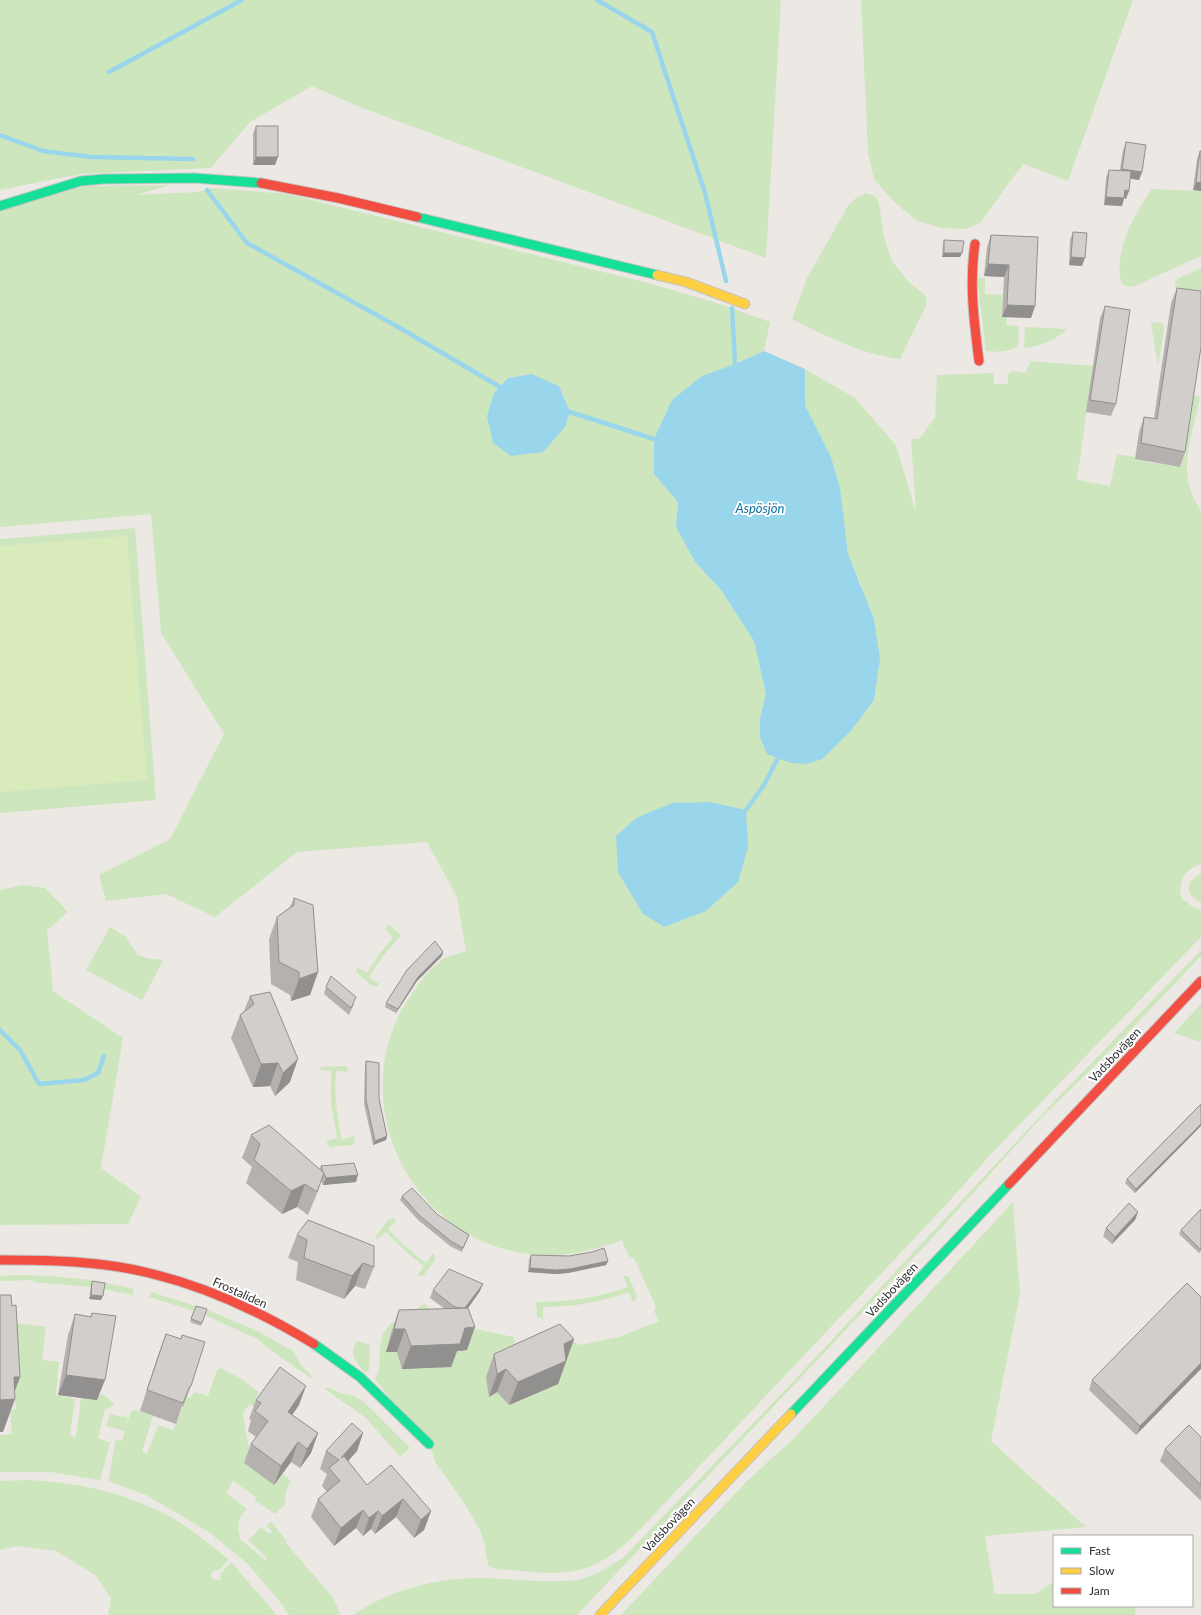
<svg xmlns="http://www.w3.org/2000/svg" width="1201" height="1615" viewBox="0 0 1201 1615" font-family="Lato,sans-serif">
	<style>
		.green { fill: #cee6be; fill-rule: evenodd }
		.pitch { fill: #d9eabb }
		.water { fill: #99d6ec }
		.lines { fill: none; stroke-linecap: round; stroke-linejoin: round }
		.stream { stroke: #99d6ec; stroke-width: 4.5 }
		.fast-casing { stroke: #c5c4c5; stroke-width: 11 }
		.slow-casing { stroke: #c5c4c5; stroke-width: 11 }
		.jam-casing { stroke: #c5c4c5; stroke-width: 11 }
		.fast { stroke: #16e098; stroke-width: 9 }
		.slow { stroke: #ffcf43; stroke-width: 9 }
		.jam { stroke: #f24e42; stroke-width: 9 }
		.wall { fill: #b4b1af }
		.shaded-wall { fill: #92908e }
		.building { fill: #d1cecb; stroke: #92908e }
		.labels { text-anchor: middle; stroke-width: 4; stroke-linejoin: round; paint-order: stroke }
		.street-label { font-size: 12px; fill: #2e2e2e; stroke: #fff }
		.water-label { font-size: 13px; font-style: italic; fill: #0d6fa3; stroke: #fff }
	</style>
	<rect width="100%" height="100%" fill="#ece8e4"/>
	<!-- green -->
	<path class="green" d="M0,0h781l-15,258 -409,-152 -45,-20 -62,36 -39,46 -130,6 -81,16z
		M861,0h272l-65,181 -45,-17 -43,59 -14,6 -24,-1 -25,-7 -23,-19 -20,-23 -6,-26z
		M171,185l-36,10 62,-3 16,-4 74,6 357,88 70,20 56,20 -6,29 -29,13 -81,110 24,28 -2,25 19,35 26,28 33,51 12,53 -6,24 102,-131 -14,-33 -4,-31 -13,-66 -26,-52v-36l50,29 41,47 20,68 -5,-74h8l16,-22 2,-42 57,-2v11h14v-9l5,-4 12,2 6,-12 62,5 -16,114 33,6 7,-32 18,3v2l12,2v1l33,5 10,-72 10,2c-7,40 -26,75 1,114v353c-17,5 -23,18 -20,34l11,8 9,4v27l-208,215 -50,56 -313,332c-38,33 -60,36 -110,31 -13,-2 -21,1 -32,-6l-4,-23 -4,-12 -19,-32 -26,-36 -3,-11 -57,-72 4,-9 1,-22 3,-14 7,-10 18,-9 16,-11 13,10 -40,38 6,17 48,-2 -5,-49 30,11 38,8 3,26 54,-24 7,6 41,-8 40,-16 -5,-10 2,-4 -22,-49 -4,-1 -6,-11 -2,-6c-30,11 -61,19 -94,14 -112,-15 -179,-139 -128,-241 11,-19 25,-41 43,-54 6,-4 16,-5 23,-8l-9,-54 -30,-55 -130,10 -82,65 -49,-23 -60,7 -7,-26 71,-36 54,-105 -63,-101 -10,-119 -151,13v-316l85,-25zM532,374l27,12 11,26 -76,-19 14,-15z
		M1152,189l49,2v65l-66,30 -7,1 -6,-3c-10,-31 13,-71 30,-95z
		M866,193l9,3 4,7 5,34 8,24 16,20 16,13 3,6 -1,6 -26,53c-39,-5 -72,-22 -108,-40l15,-41 41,-72 9,-9z
		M1201,268v27l-26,-7v-6l4,-4z
		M977,278h8v16l18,1 -1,22h5l-1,8 13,1 -1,21c-10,4 -21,6 -32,4z
		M1159,322l4,3 1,5 -6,36 -7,-43z
		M1025,327l42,2c-11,11 -28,18 -43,19z
		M135,528l21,272 -156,13v-274z
		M1201,874v28c-17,-6 -16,-22 0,-28z
		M23,885l22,3 23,24 -21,18 6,61 70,47 -22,130 40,29 -13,27 -128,1v-335z
		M389,925l2,1 10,9 -18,21 -14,21 10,7 -2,2h-5l-15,-13 -1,-3 1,-3 10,6 12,-19 14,-16 -8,-9z
		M110,927l15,9 13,19 12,4h7l6,2 -21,39 -56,-30z
		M1201,950v6l-79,83 -82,80 -105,116 -358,380h-224c36,-25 83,-37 126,-37 26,0 52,4 79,3 8,0 17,0 24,-2 16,-5 29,-13 43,-23l165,-171 256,-275z
		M1201,1004v38l-27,-9z
		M343,1066l4,1 1,5 -12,-1c-2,24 1,46 6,69l12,-4 1,6 -3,3 -22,2 -4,-6 11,-3 -6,-34v-33l-11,-1 1,-3z
		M1013,1202l7,92 -29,147 95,86 -101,9 10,58h40l19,-12v24h82l-1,9h-514l127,-135 43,-39 37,-39z
		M393,1218l3,3 -8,8 18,18 20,16 7,-10 2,2v5l-12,16h-6l7,-10 -18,-14 -20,-20 -9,8 -1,-4 12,-16z
		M17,1275l32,1 42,4v7l-58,-5v-2l-33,1v-5z
		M623,1276h4l2,2 8,18 -1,3 -3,3 -4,-10c-28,10 -56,15 -86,15v12l-6,-2 -1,-15c32,0 61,-4 92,-15z
		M102,1282l32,7 -1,6 -30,-6 -2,-3z
		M151,1292l48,15 -5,4 -45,-14z
		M205,1309l52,22 36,20 8,14 11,11 -1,2 -45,-31 -7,-7 -54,-25z
		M16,1323l30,4 -4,33 17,2 -3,33 19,4 -5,37 6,1 5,-39c17,-5 22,-7 34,7l-10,4 -7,29 12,5 -10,37 -50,-8h-50v-37l12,-1 -2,-24 6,-1 -1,-9 -5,1 -1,-7 7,-1z
		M358,1341l12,4 -1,25 -3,3c-8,-8 -20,-21 -8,-32z
		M221,1368l22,12 16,12 -4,7 12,8 -4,7 -13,-10 -7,9 5,31 43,37c-5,7 -7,14 -5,23l-11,10 -20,-14 1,-3 -23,-16 -7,12 21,16c-8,7 -11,17 -7,27l-1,2 26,22 2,-2 -19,-18 13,-13 9,7 2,-3 -6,-5 5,-4 16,19 -1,2 48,56 6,15 -2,1h-49l-12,-17 -30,-35 -40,-32 -61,-36 -38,-14 8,-42 6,2 3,-10 -19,-5 4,-12 18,4 -3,12 6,-19 5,-1 17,6 -11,36 5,2 11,-29 15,5 14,-33 3,1 5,-6 13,4 9,-26z
		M327,1387l13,6 15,3 9,6 46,46 -10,9 -34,-39 -41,-29z
		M30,1480c50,3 92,12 137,35 23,12 42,29 62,45l-10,10h-3l-5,3 1,6 7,1 2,-2v-5l10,-11 46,53h-169l3,-17 -16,-23 -39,-24 -39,-5 -17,4v-69z"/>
	<!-- pitch -->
	<path class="pitch" d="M127,536l20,244 -147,12v-246z"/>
	<!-- water -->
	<path class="water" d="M764,351l41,18v36l26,52 9,31 8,66 26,65 6,40 -6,41 -24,32 -28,27 -15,5 -16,-1 -24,-9 -7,-17v-19l6,-24 -12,-53 -33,-51 -26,-28 -19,-35 2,-25 -24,-28v-35l18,-39 30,-24 33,-12z
		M532,374l27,12 11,26 -5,15 -22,25 -32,4 -18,-13 -6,-27 7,-23 14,-15z
		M710,802l36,8 2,37 -10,35 -32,29 -42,16 -21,-13 -25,-42 -2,-36 20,-18 36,-15z"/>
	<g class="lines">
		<!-- stream -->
		<path class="stream" d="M597,0l55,32 53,161 21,88
			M109,72l133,-72
			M0,135l43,16 48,6 102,2
			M207,190l40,53 153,85 100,59
			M732,308l3,56
			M570,412l84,27
			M746,810l18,-25 14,-27
			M0,1030l20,20 19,34 45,-4 14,-7 6,-17"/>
		<defs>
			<path id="fast" d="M0,206l81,-25 23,-2 90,-1 67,5
				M417,217l240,58
				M314,1344l46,33 69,67
				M791,1414l218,-230"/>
			<path id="slow" d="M657,275l29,7 59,22
				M600,1615l191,-201"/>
			<path id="jam" d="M261,183l77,15 79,19
				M975,244c-6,39 -1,78 4,117
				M1009,1184l192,-203
				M0,1260c49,0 101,1 149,13 58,14 114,40 165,71"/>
		</defs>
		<!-- fast casing -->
		<use href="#fast" class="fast-casing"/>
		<!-- slow casing -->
		<use href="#slow" class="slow-casing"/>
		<!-- jam casing -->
		<use href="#jam" class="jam-casing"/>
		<!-- fast -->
		<use href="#fast" class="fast"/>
		<!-- slow -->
		<use href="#slow" class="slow"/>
		<!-- jam -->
		<use href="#jam" class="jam"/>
	</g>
	<!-- wall -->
	<path class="wall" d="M256,126l19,39h-22v-31z
		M1126,142l16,30 -3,8 -9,-2 -4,21 -2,-1 -2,8 -18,-1 2,-27 3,-8h11l3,-20z
		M1200,151h1v40l-8,-1 4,-31z
		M1073,232l9,34 -13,-1 1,-25z
		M991,235l44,71 -4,12 -29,-1 2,-40 -20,-1 3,-29z
		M944,240l18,13 -2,4h-18l1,-13z
		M1177,288l8,164 -5,15 -45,-8 4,-27 5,-15 10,1 17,-115z
		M1105,306l11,98 -5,12 -25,-4 14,-94z
		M294,898l24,74 -8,23 -19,6 -1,-6 -19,-11 -2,-45 8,-22 13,-10z
		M442,956l-25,25 -21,32 -11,-6 1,-4z
		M326,987l28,17 -5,11 -25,-21z
		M270,992l20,90 -15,14 -5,-10 -17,1 -22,-49 9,-23 4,-4 6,-15z
		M366,1061l13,38 8,37 -1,4 -13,5 -9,-41 1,-39z
		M1201,1104l-66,89 -10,-10 2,-4z
		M251,1135l69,34 1,-3 35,16 -33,3 -2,-5 -13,35 -11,-8 -15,7 -36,-31 6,-16 -10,-9z
		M402,1196l36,19 31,20 -7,17 -12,-6 -32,-26 -18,-20z
		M1201,1209v42l-2,2 -20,-19 2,-4z
		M1138,1212l-3,8 -23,24 -9,-8 3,-8z
		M297,1235l77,32 -9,22 -10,-3 -11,13 -48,-19 2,-18 -10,-4z
		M531,1255l77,6 -2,4 -38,8 -13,1 -27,-2 1,-13z
		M92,1281l9,19 -12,-1 2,-14z
		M433,1290l47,1 -12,17 -1,42 -10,1 -6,16 -49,2 -5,-17h-11l5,-19 8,-23 46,-1 -15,-11z
		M1201,1297l-65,138 -47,-45 3,-10z
		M196,1306l11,3 -6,17 -11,-4z
		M92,1313l5,87 -39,-5 10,-60 7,-21 15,3z
		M166,1334l25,52 -8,21 -1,-1 -6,18 -36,-13 18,-56z
		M574,1339l-16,45 -49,21 -12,-13 -8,5 -3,-20 8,-23z
		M256,1400l43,5 -7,10 26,18 -7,20 -11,15 -9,-6 -17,23 -30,-22 7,-19 5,-7 -8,-6 3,-11 -2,-1z
		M363,1433l-6,18 -9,10 19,24 24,-20 40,46 -7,19 -10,8 -18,-21 -21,17 -4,-5 -8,7 -7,-8 -22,18 -23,-29 7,-18 9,-7 -5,-6 5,-12 -7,-5 6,-18z
		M1201,1437v64l-41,-40 5,-12z"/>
	<!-- shaded-wall -->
	<path class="shaded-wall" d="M256,157h22l-3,8h-22z
		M1122,169l20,3 -3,8 -20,-3z
		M1196,182l5,1v8l-8,-1z
		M1125,190l4,1 -3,8 -2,-1 -2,8 -18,-1 2,-8z
		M944,253h18l-2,4h-18z
		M1071,257l14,1 -3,8 -13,-1z
		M988,264l21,1 -5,12 -20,-1z
		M1007,305l28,1 -4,12 -29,-1z
		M443,952l-1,4 -25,25 -21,32 2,-4 20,-32z
		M318,972l-8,23 -19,6 8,-22z
		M298,1059l-8,23 -15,14 8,-23z
		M278,1063l-8,23 -17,1 8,-23z
		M1201,1124v2l-66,67 1,-4z
		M387,1136l-1,4 -13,5 2,-4z
		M324,1173l-8,23 -8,19 9,-23z
		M358,1175l-2,7 -33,3 3,-7z
		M305,1184l-8,23 -15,7 9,-23z
		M1138,1212l-3,8 -23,24 3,-7z
		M608,1261l-2,4 -38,8 -13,1 -27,-2 2,-4z
		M363,1263l-8,23 -11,13 8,-23z
		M483,1284l-3,7 -19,27 2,-8z
		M91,1295l12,1 -2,4 -12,-1z
		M475,1327l-8,23 -10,1 -6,16 -49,2 9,-23 54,-18z
		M394,1329h11l-8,23h-11z
		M574,1339l-16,45 -49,21 9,-23 46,-38z
		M1201,1363v6l-65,66 4,-9z
		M506,1369l-9,23 -8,5 8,-23z
		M66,1375l39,5 -8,20 -39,-5z
		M14,1377h6l-8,22h3l-12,33h-3v-32z
		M306,1386l-7,19 -18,26 7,-19z
		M318,1433l-7,20 -11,15 7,-19z
		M363,1433l-6,18 -22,25 6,-18z
		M298,1442l-7,20 -17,23 7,-19z
		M403,1499l-7,18 -21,17 7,-18z
		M363,1510l-7,18 -22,18 7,-18z
		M378,1511l-7,18 -8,7 6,-18z
		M431,1511l-7,19 -10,8 7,-18z"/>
	<!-- building -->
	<path class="building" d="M256,126h22v31h-22z
		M1126,142l20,3 -4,27 -20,-3z
		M1200,151h1v32l-5,-1z
		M1109,170l22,1 -2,20 -4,-1 -1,8 -18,-1z
		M1073,232l14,1 -2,25 -14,-1z
		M991,235l47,2 -3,69 -28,-1 2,-40 -21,-1z
		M944,240l20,1 -2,12h-18z
		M1177,288l24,3v56l-16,105 -44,-9 3,-26 13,2z
		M1105,306l25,4 -14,94 -26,-4z
		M294,898l19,7 5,67 -19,7v-7l-20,-10 -2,-45 17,-12z
		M435,941l8,11 -25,25 -20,32 -12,-6 21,-33z
		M331,976l25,21 -5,11 -25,-21z
		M270,992l28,67 -15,14 -5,-10 -17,1 -21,-49 14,-11 -4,-8z
		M366,1061l13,2v36l8,37 -12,5 -9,-41z
		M1201,1104v20l-65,65 -9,-10z
		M269,1125l55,48 -7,19 -12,-8 -14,7 -37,-31 6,-16 -9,-9z
		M354,1163l4,12 -32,3 -2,-4v-1l-1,-1 -2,-6z
		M412,1188l26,27 31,20 -6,13 -11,-6 -32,-26 -18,-20z
		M1129,1203l9,9 -23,25 -9,-9z
		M1201,1209v39l-1,1 -19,-19z
		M308,1220l66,26v21l-11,-4 -11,13 -48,-18 3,-18 -10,-5z
		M604,1248l4,13 -38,8 -14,1 -26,-2 1,-13 38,1 23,-4z
		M449,1269l34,15 -18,24h-7l-5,-2 -20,-16z
		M92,1281l13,2 -2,13 -12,-1z
		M1187,1283l14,14v66l-61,63 -48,-46z
		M0,1295h11l1,11 4,-1 4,72h-6l1,22 -15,1z
		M196,1306l11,3 -5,14 -11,-4z
		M468,1308l7,19 -10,1 -5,16 -49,2 -6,-17h-11l5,-19z
		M92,1313l24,3 -11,64 -39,-5 9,-61 16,3z
		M560,1324l14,15 -10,5 2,17 -48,21 -12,-13 -9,5 -3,-20z
		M166,1334l15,5 1,-4 23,7 -14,44h-1l-7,17 -36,-13z
		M280,1367l26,19 -18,26 30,21 -11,16 -9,-7 -17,24 -30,-22 17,-23 -13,-10 6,-8 -5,-3z
		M352,1423l11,10 -22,25 3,-2 23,29 24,-20 40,46 -10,9 -18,-21 -21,17 -4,-5 -9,7 -6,-8 -22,18 -23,-29 22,-18 -11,-13 10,-8 -13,-9z
		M1189,1425l12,12v48l-36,-36z"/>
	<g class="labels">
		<!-- street labels -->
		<g class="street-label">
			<text transform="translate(1115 1055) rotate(-47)" y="4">Vadsbovägen</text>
			<text transform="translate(892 1290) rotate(-47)" y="4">Vadsbovägen</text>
			<text transform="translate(240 1293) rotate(24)" y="4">Frostaliden</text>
			<text transform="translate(669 1525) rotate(-47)" y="4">Vadsbovägen</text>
		</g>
		<!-- water labels -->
		<g class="water-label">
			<text x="760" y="513">Aspösjön</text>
		</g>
	</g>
	<!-- legend -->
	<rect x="1053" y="1535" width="140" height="72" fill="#ffffff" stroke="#ababab"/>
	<rect x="1061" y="1548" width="20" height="6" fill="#16e098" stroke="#ababab"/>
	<text x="1089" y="1555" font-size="12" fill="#2e2e2e">Fast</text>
	<rect x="1061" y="1568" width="20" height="6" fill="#ffcf43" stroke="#ababab"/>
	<text x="1089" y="1575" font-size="12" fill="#2e2e2e">Slow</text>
	<rect x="1061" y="1588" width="20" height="6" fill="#f24e42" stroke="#ababab"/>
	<text x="1089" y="1595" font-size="12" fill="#2e2e2e">Jam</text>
</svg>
